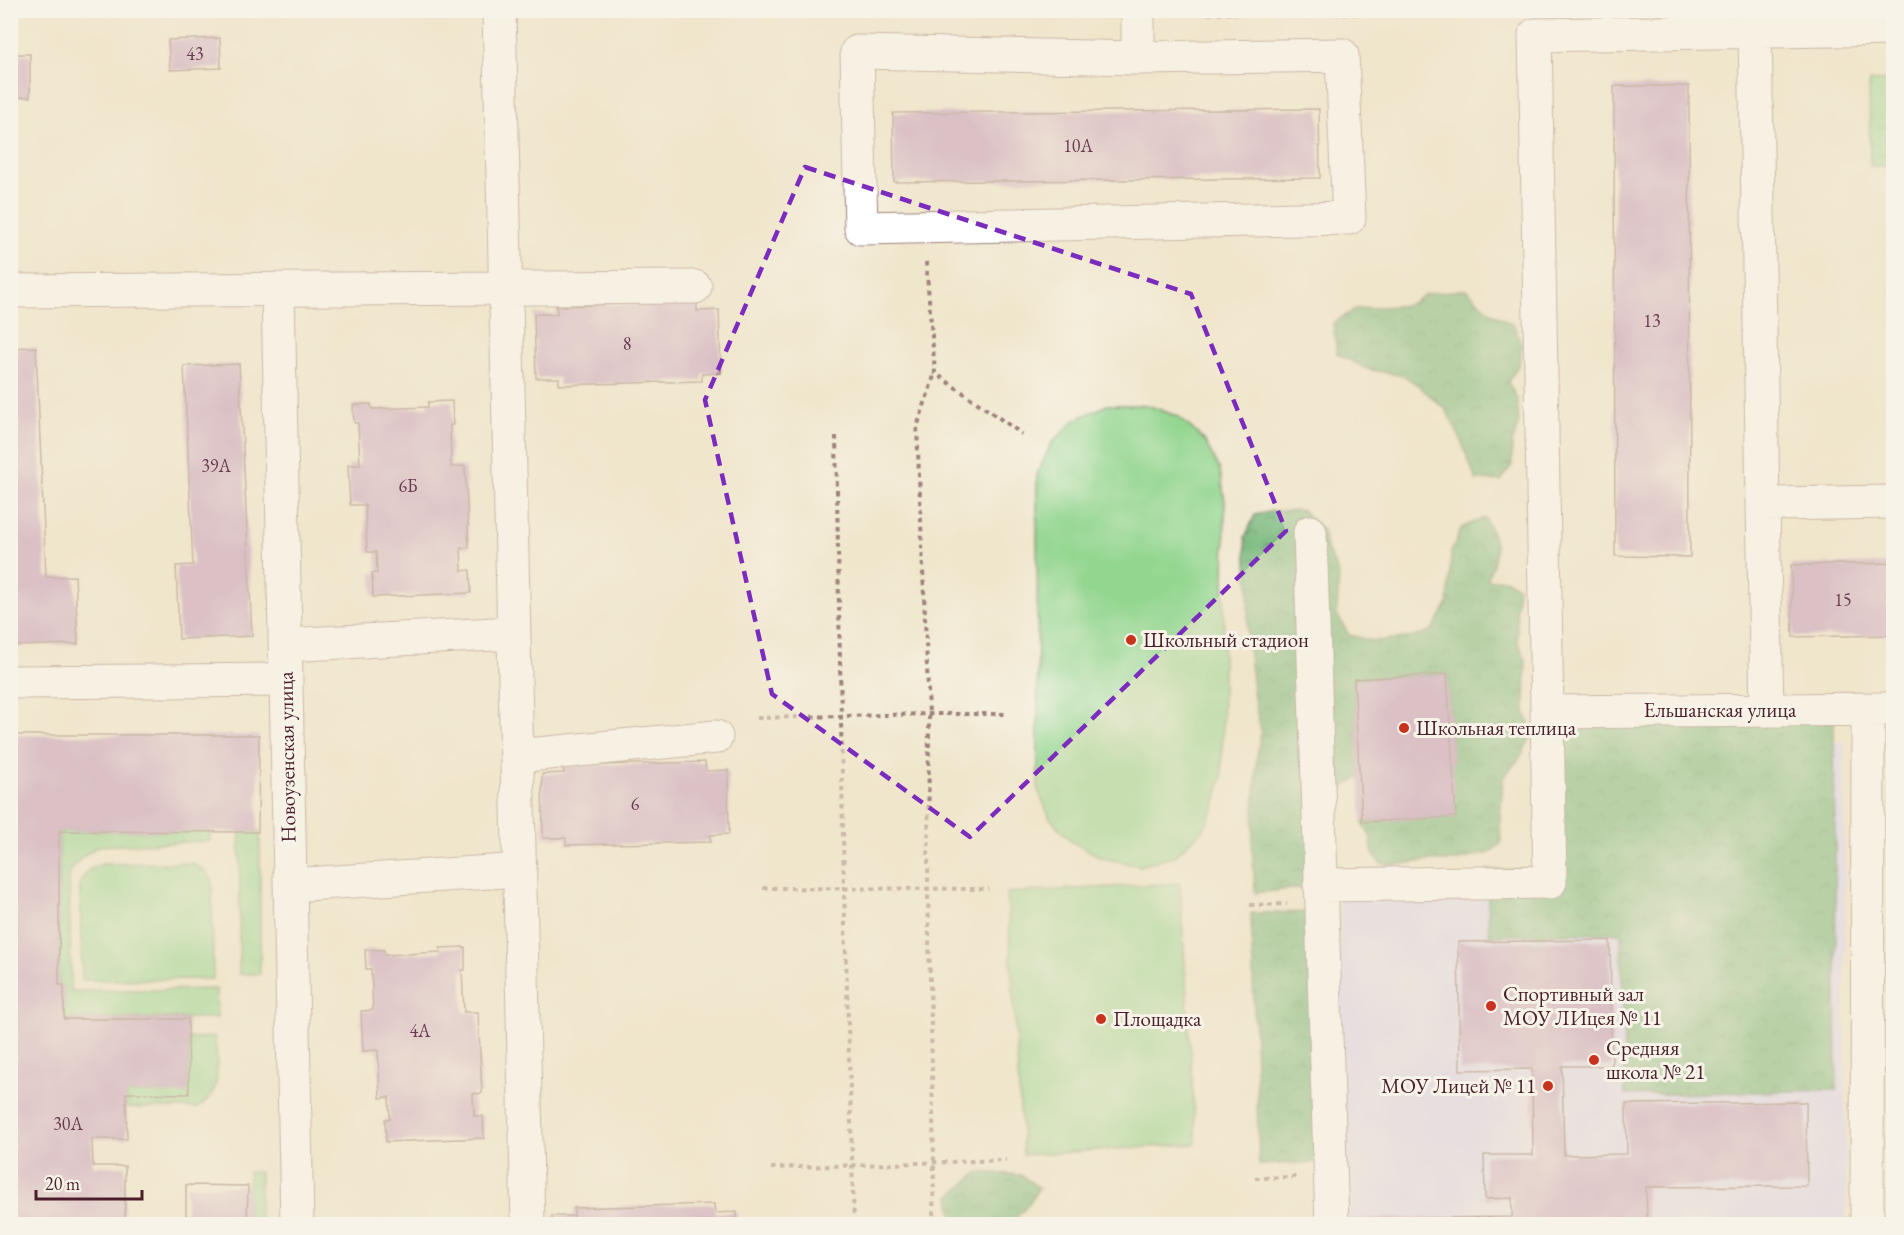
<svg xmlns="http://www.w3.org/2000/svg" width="1904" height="1235" viewBox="0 0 1904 1235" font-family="'EB Garamond',serif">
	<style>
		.built { fill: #dcd6f6 }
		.green { fill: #92d68f; stroke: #6e7a5d; stroke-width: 1.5 }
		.forest { fill: url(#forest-crowns); stroke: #606b52; stroke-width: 1.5 }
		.park { fill: url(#park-crowns); stroke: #6e7a5d; stroke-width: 1.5 }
		.building { fill: #c093be }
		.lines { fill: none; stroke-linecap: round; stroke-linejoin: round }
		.minor-casing { stroke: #9d827c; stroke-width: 35 }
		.path { stroke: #9d827c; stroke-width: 4; stroke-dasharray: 4.5 4.5; stroke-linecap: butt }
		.minor { stroke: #fff; stroke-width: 33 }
		.marked { fill: none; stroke: #7b2cbf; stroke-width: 4.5; stroke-dasharray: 12 8; stroke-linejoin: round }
		.poi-dot { fill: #c8321e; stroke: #f7f3e8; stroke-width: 2 }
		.labels { text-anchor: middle; stroke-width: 6; stroke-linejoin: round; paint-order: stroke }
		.number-label { font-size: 18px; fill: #683c50 }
		.poi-label { font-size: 21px; fill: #4a1f2b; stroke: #f7f3e8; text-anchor: start }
		.street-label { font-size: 21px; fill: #4a1f2b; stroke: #f7f3e8 }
	</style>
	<defs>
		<pattern id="forest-crowns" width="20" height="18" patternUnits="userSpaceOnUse" patternTransform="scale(1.5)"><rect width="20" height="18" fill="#75b77a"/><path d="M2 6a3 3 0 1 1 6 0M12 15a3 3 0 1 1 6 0" fill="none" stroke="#629464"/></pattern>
		<pattern id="park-crowns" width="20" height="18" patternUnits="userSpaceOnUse" patternTransform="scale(1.5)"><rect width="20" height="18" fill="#92d68f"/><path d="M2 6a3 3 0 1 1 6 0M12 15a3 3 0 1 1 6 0" fill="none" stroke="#7fb77c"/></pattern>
	</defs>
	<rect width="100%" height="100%" fill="#f7f3e8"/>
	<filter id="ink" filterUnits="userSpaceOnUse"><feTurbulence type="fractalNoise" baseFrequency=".0167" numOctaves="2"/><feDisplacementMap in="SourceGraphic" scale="12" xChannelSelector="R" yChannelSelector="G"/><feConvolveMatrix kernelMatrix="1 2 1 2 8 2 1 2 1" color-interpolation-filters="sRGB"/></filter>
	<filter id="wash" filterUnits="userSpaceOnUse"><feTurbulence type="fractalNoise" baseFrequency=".008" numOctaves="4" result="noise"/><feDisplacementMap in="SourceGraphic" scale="24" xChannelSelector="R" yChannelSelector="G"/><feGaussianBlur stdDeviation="1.35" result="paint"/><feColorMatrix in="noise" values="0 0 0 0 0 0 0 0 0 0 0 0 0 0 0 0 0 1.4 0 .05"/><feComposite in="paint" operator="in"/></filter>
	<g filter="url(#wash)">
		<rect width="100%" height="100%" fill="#f0e6cc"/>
		<!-- built -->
		<path class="built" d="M1844,742l2,482h-501l-6,-328 214,-1v-152z"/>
		<!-- green -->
		<path class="green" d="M1107,405h40l32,12 25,23 16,30 5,32 -3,275 -7,30 -12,23 -29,26 -34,10 -37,-8 -31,-16 -22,-24 -12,-28 -1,-315 14,-31 24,-24z
			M59,831h151v10l-112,5 -17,12 -12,15 2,118 145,-2 1,29 -153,1v-33l-5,-1z
			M240,831l20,1v142h-21z
			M192,863l13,8 7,9 1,99 -131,1 -2,-97 8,-13 14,-6z
			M1180,883l16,261 -173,11 -16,-262z
			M215,1037c1,28 10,55 -18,71h-71v-15h62l1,-55z
			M248,1172h12v52h-12z"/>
		<!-- forest -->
		<path class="forest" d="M1466,289l24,23 24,13 8,21 -3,18 -11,18 9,17 2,23 -7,22v21l-11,16 -25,-1 -16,-42 -14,-28 -26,-23 -16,-11 -37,-7 -30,-15 -4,-31 23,-14 52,-4 18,-11z
			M1302,510l20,19 4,18 13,27 -2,40 12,21 26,6 39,-4 18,-7 16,-27 3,-51 11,-25 23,-9c15,27 13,34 2,62l18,-1 13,8 -2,22 2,33 8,18 -1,52 4,11 1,16 -11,20 -16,19 -3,43 1,23 -12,9 -33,8h-30l-34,4 -12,-2 -8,-11 -1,-14 -9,-16 93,-6 -8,-142 -93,5 6,97 -17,12 -7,34 -23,65 -58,6 -3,-44 5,-94 4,-23 -7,-33 -7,-62 2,-47 -4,-53 10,-22 18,-4z
			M1549,718l285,2 3,370 -212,5 -4,-162 -132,3 -2,-66 66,-1z
			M1314,912l8,250 -63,3 -8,-252z
			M979,1172l42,3 18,13 -11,17 -18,19h-56l-4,-28z"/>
		<!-- park -->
		<path class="park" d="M1893,80v86h-23l-1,-85z
			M1891,737h3l-1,212z"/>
		<g id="blocks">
			<!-- building -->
			<path class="building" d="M220,38l1,30 -51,2 -2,-30z
				M10,54h20v43h-20z
				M1614,86h75l1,471 -75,-1z
				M1319,109l1,69 -426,4 -1,-69z
				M697,302v9l22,-1 2,63 -19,1v7l-143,4v-7h-23l-2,-64h23l-1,-8z
				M36,347l10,230 29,-1 3,68 -68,2v-298z
				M239,364l13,272 -73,3 -3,-73 17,-1 -9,-199z
				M452,401l1,24h-3l1,42 14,-1 4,82h-8l1,23 8,-1 1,23 -98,4 -1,-24h5l-1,-21h-9l-2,-47h-15l-2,-40h12l-2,-42h-4l-1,-18 18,-1 1,5 56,-2v-5z
				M1894,563v72l-101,2 -2,-72z
				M1447,674l9,143 -94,5 -8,-143z
				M10,735h249l-1,97 -199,-1v154h5v34h124l1,75 -63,-1 1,46h-35l1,27h32v58h-115z
				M705,762l1,9 22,-1 1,64 -19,1 1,7 -145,3v-7h-23l-1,-64 22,-1 -1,-7z
				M1610,940l2,126h-50l2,89 63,-1 -1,-50 180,-2 1,84 -161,1 1,37h-295v-5l160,-2v-19l-27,1 -1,-44h49l-1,-86 -72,1 -2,-128z
				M465,947v23h-3l2,42h14l4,81 -9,1 1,22h9l1,22 -98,4 -1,-23h5l-1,-22 -9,1 -2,-48 -15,1 -2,-40 12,-1 -2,-41h-5l-1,-19h19l1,5 56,-3 -1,-4z
				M186,1185l62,1 -1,38h-61z
				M714,1204l1,9 22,-1v12h-185v-8h22v-8z"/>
		</g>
	</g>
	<g filter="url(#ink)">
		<use href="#blocks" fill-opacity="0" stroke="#9d827c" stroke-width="1.5"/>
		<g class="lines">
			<defs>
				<path id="minor" d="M499,10l29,1214
					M1138,10v48
					M1755,31l8,473 131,-2
					M857,52l281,6 204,-3 7,163 -488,10z
					M278,290l19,934
					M10,291l685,-4
					M1763,504l4,206
					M1310,532l22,692
					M285,645l229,-12
					M10,682l276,-2
					M1547,712l347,-3
					M517,756l199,-19
					M290,885l230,-15
					M1320,885l230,-3 -15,-847 359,-6
					M1867,1224l1,-514"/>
			</defs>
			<!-- minor casing -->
			<use href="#minor" class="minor-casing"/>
			<!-- path -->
			<path class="path" d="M1172,13l188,1 110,-4
				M926,262l9,111 87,61
				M836,436l8,453 10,335
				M757,718l172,-4h76
				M763,888l226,1
				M1250,905l37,-1
				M771,1168l235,-8
				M1255,1178l41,-1
				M933,1224l1,-61 -6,-274 1,-175 -12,-287 18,-54"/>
			<!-- minor -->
			<use href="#minor" class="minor"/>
		</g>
	</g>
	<!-- marked area -->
	<path d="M0 0H1904V1235H0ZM805,167l386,127 95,237 -316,306 -198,-143 -67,-294z" fill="#f0e6cc" fill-opacity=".55" fill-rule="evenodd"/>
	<path class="marked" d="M805,167l386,127 95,237 -316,306 -198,-143 -67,-294z"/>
	<!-- markers -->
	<g class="poi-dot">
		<circle cx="1131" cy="640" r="6"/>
		<circle cx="1404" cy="728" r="6"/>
		<circle cx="1491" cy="1006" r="6"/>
		<circle cx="1101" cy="1019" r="6"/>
		<circle cx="1594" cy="1060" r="6"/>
		<circle cx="1548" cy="1086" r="6"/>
	</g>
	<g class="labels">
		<!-- number labels -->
		<g class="number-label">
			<text x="195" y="60">43</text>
			<text x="1078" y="152">10А</text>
			<text x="1652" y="327">13</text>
			<text x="627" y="350">8</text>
			<text x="216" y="472">39А</text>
			<text x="408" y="492">6Б</text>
			<text x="1843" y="606">15</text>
			<text x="635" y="810">6</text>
			<text x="420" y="1037">4А</text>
			<text x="68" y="1130">30А</text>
		</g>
		<!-- poi labels -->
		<g class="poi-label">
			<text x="1143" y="647">Школьный стадион</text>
			<text x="1416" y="735">Школьная теплица</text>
			<text x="1503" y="1001">Спортивный зал<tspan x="1503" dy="24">МОУ ЛИцея № 11</tspan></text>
			<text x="1113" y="1026">Площадка</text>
			<text x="1606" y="1055">Средняя<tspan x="1606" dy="24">школа № 21</tspan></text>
			<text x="1536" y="1093" text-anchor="end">МОУ Лицей № 11</text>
		</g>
		<!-- street labels -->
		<g class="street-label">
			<text x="1720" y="717">Ельшанская улица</text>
			<text transform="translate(287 757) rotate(-91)" y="7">Новоузенская улица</text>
		</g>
	</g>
	<!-- margin -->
	<rect width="1904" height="1235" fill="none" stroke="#f7f3e8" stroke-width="36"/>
	<!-- scale -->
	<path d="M36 1190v9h106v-9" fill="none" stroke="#4a1f2b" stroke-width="3"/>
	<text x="45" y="1190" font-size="18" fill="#4a1f2b" stroke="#f7f3e8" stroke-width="4.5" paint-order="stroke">20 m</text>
</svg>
